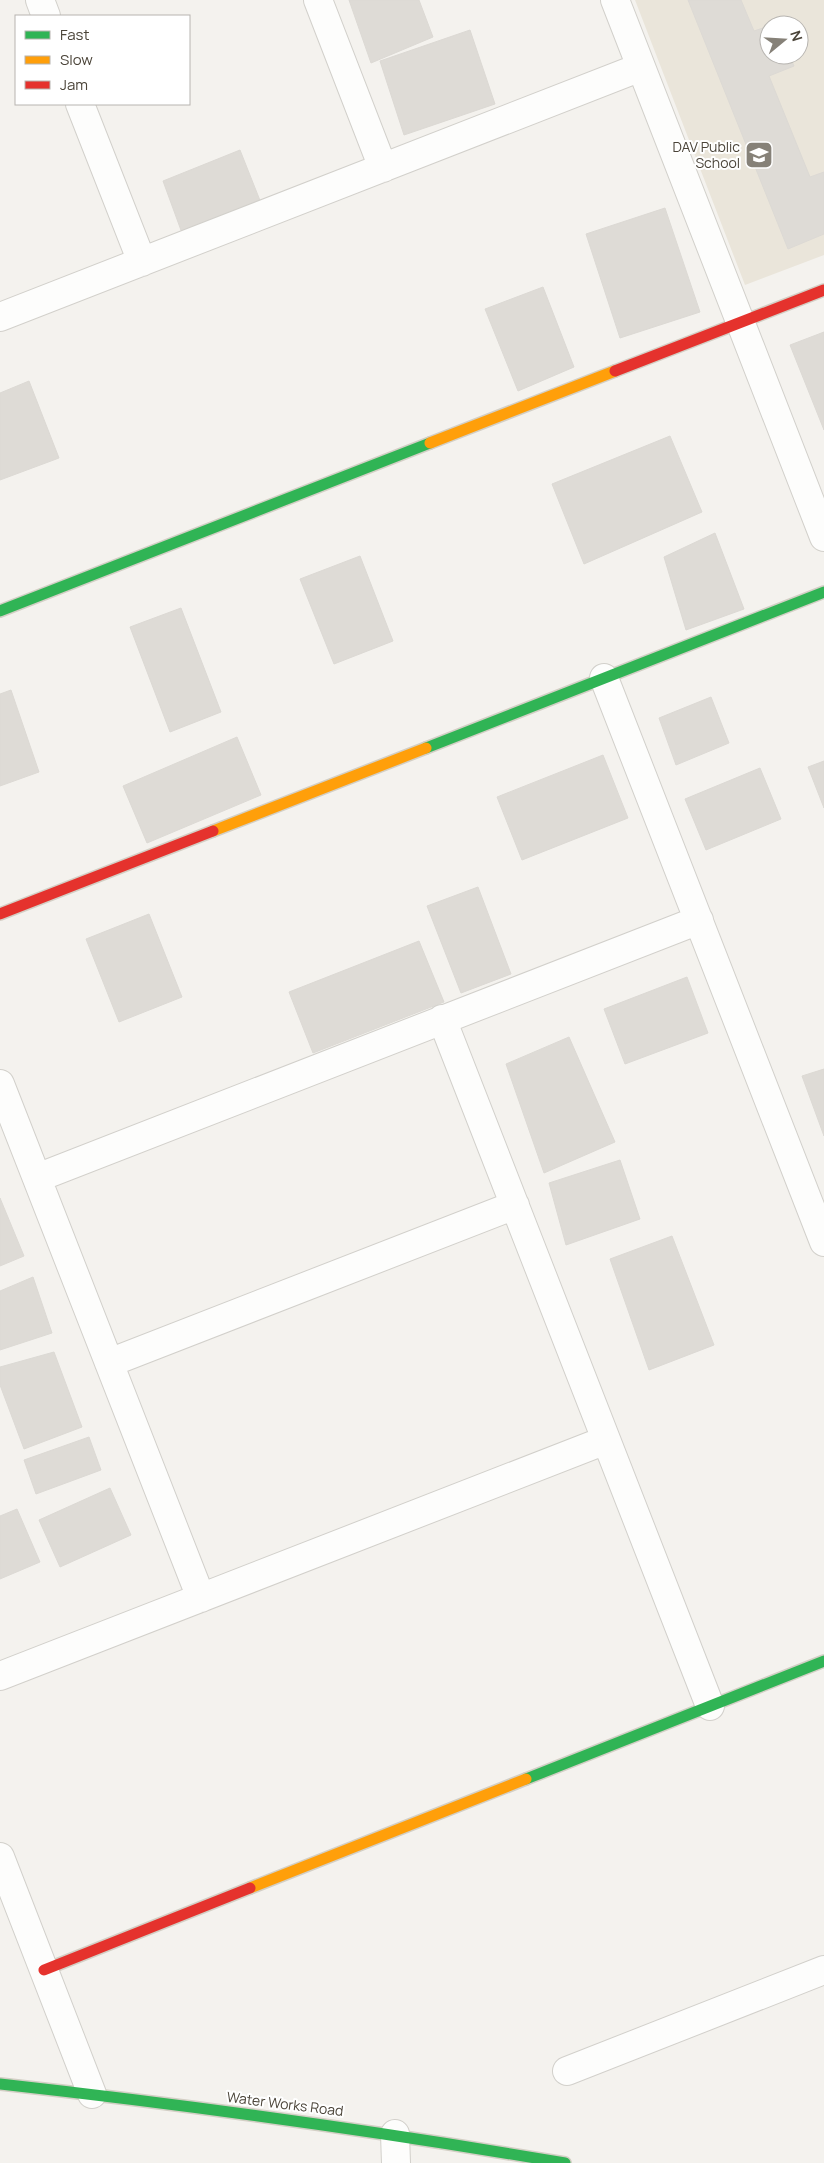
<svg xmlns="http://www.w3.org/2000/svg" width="824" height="2163" viewBox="0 0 824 2163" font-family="Manrope,sans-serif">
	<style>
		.education { fill: #eae5da; fill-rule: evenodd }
		.building { fill: #dedbd6; stroke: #dcd9d4 }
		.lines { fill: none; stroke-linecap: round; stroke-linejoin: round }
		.street-casing { stroke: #d2d0cb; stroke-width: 30 }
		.fast-casing { stroke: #d3cfc5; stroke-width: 14 }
		.slow-casing { stroke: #d3cfc5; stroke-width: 14 }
		.jam-casing { stroke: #d3cfc5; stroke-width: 14 }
		.street { stroke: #fdfdfc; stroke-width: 28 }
		.fast { stroke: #30b455; stroke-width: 11 }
		.slow { stroke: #ff9f0a; stroke-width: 11 }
		.jam { stroke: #e5322d; stroke-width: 11 }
		.labels { text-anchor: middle; stroke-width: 4; stroke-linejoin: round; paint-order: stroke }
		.poi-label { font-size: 14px; fill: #4b4439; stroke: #fff; text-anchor: end }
		.street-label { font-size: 14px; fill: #4b4439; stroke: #fff }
	</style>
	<rect width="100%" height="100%" fill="#f4f2ee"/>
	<!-- education -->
	<path class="education" d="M635,0h189v255l-79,30zM769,25h30v30h-30z"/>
	<!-- building -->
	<path class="building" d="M349,0h70l14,37 -62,26z
		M688,0h53l13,31 15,-5v29h20l5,11 -25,10 41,101 14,-5v62l-36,15z
		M470,30l25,74 -91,31 -24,-74z
		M240,150l21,53 -79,30 -19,-52z
		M665,208l35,104 -80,26 -34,-104z
		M543,287l31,80 -56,24 -33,-82z
		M824,332v98l-34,-85z
		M29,381l30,77 -59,22v-87z
		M670,436l32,76 -118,52 -32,-80z
		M715,533l29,76 -58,21 -22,-73z
		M360,556l33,85 -59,23 -34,-85z
		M181,608l40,104 -51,20 -40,-105z
		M11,690l28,82 -39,14v-92z
		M711,697l18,46 -53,22 -17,-47z
		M237,737l24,58 -114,48 -24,-57z
		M603,755l25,63 -106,42 -25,-63z
		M824,761v47l-16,-41z
		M760,768l21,51 -75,31 -21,-51z
		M478,887l33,87 -50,19 -34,-87z
		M149,914l33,83 -63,25 -33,-83z
		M419,941l25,61 -131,51 -24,-61z
		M687,977l21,56 -83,31 -21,-55z
		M569,1037l46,105 -71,31 -38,-109z
		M824,1069v67l-22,-60z
		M620,1160l20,59 -74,26 -17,-62z
		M0,1198l24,58 -24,10z
		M672,1236l42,109 -65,25 -39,-111z
		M33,1277l19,56 -52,17v-59z
		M54,1352l28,75 -58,22 -24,-64v-18z
		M89,1437l12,33 -65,24 -12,-34z
		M110,1488l21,47 -71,32 -21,-47z
		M17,1509l23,53 -40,17v-63z"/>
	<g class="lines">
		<defs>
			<path id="street" d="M40,0l6,16
				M318,0l65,168
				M615,0l209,537
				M80,104l62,158
				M0,317l641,-250
				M604,678l220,564
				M442,1019l268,687
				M0,1084l201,514
				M37,1178l662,-258
				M109,1363l406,-158
				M0,1676l606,-236
				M0,1857l92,237
				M567,2071l257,-101
				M395,2134l1,29"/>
			<path id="fast" d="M0,611l430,-168
				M426,748l398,-156
				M526,1779l298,-118
				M0,2084c189,21 377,47 565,79"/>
			<path id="slow" d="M430,443l185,-72
				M213,831l213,-83
				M250,1888l276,-109"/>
			<path id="jam" d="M615,371l209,-81
				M0,914l213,-83
				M44,1970l206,-82"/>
		</defs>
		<!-- street casing -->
		<use href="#street" class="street-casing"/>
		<!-- fast casing -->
		<use href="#fast" class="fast-casing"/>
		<!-- slow casing -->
		<use href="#slow" class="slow-casing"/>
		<!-- jam casing -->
		<use href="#jam" class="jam-casing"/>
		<!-- street -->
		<use href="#street" class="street"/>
		<!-- fast -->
		<use href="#fast" class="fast"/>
		<!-- slow -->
		<use href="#slow" class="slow"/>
		<!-- jam -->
		<use href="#jam" class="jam"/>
	</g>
	<!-- icons -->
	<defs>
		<symbol id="school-square" viewBox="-11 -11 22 22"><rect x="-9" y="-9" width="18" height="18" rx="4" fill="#868178" stroke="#fff"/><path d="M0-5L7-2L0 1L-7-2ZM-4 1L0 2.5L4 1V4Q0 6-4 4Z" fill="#fff"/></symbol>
	</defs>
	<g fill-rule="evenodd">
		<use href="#school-square" x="743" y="139" width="32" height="32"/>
	</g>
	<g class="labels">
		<!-- poi labels -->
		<g class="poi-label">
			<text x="740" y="152">DAV Public<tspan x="740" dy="16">School</tspan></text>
		</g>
		<!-- street labels -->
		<g class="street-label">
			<text transform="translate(285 2104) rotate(7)" y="5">Water Works Road</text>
		</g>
	</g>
	<!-- legend -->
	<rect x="15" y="15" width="175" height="90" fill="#ffffff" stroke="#b7b4b0"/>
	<rect x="25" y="31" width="25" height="8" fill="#30b455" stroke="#b7b4b0"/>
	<text x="60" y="40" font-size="15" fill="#4b4439">Fast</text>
	<rect x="25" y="56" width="25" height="8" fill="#ff9f0a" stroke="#b7b4b0"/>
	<text x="60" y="65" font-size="15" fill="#4b4439">Slow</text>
	<rect x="25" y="81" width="25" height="8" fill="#e5322d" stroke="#b7b4b0"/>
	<text x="60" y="90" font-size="15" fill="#4b4439">Jam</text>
	<!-- north arrow -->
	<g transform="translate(784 40) rotate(72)"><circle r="24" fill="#ffffff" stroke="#b7b4b0"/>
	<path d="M0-4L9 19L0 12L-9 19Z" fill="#868178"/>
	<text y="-8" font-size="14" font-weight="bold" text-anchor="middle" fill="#4b4439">N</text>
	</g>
</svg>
